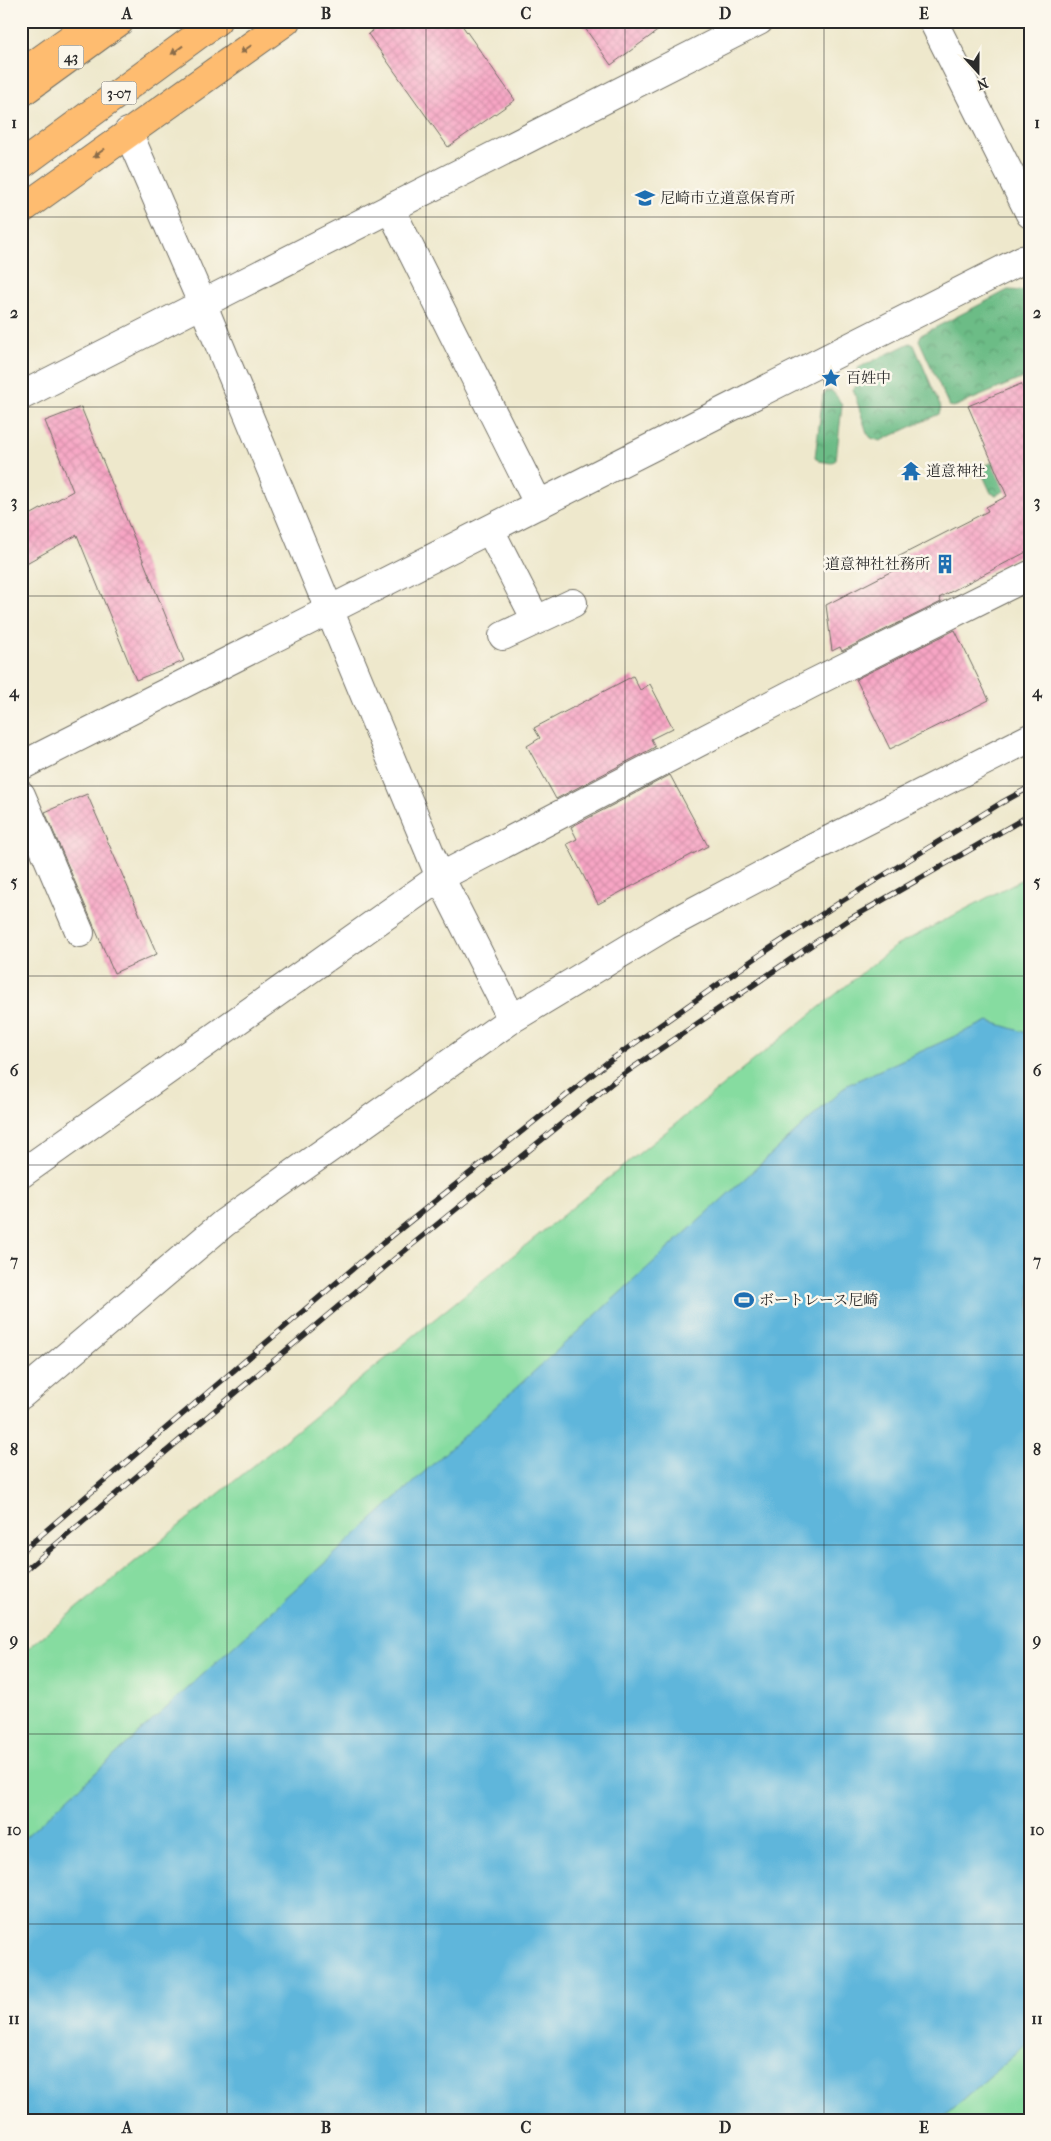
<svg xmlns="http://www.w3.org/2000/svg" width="1051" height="2141" viewBox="0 0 1051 2141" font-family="'IM FELL French Canon','Noto Serif JP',serif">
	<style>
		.forest { fill: url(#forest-crowns); stroke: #4c7458 }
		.pitch { fill: #86dca0; stroke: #588466 }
		.water { fill: #5eb6db; stroke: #447083 }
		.building { fill: url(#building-cross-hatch) }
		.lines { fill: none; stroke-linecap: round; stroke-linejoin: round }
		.minor-casing { stroke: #6f6d63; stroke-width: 30 }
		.tertiary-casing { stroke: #6f6d63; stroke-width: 30 }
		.trunk-casing { stroke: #6f6d63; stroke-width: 30 }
		.motorway-casing { stroke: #6f6d63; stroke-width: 30 }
		.minor { stroke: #fff; stroke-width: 28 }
		.tertiary { stroke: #fff; stroke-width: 28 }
		.trunk { stroke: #febc70; stroke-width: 28 }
		.motorway { stroke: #febc70; stroke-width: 28 }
		.rail-casing { stroke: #2b2b2b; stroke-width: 5.5 }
		.rail { stroke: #fbf7ec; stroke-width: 4; stroke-dasharray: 11; stroke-linecap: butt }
		.oneway { fill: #8a6c4a }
		.grid { fill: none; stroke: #2b2b2b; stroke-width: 1; stroke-opacity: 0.55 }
		.labels { text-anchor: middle; stroke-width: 5; stroke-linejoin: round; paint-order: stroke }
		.shield { fill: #fbf7ec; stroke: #696865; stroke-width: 1 }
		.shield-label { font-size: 14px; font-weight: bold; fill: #2b2b2b }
		.poi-label { font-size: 15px; fill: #2b2b2b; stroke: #fbf7ec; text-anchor: start }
		.neatline { fill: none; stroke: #2b2b2b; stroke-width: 2 }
		.grid-label { font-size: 16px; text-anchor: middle; font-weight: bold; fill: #2b2b2b }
	</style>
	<defs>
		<pattern id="forest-crowns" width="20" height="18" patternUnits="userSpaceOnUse" patternTransform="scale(1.25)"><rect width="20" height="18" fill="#6cbc86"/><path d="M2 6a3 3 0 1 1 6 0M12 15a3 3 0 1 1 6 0" fill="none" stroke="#59996e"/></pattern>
		<pattern id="building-cross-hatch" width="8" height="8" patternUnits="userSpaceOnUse" patternTransform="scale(1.25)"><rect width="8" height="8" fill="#f7a5c4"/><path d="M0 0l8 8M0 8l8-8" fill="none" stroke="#d48ea9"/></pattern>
	</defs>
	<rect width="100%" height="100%" fill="#fbf7ec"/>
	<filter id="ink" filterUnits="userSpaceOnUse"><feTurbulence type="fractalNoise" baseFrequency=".02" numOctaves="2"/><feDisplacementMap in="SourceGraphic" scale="10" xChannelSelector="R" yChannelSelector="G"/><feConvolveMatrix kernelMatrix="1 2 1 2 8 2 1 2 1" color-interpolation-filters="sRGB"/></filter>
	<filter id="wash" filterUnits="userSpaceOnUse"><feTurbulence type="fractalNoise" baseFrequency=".0096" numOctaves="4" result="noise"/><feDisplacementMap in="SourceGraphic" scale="20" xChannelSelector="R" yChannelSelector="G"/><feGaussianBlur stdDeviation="1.12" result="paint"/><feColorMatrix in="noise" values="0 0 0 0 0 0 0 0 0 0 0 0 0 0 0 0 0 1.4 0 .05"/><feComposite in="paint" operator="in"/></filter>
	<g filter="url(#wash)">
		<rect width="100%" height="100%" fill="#eee8cc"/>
		<!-- forest -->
		<path class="forest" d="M1008,290l18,1 4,6v78l-76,32 -5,-1 -30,-66 2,-5z
			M910,343l4,2 27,63 -2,6 -59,27 -9,-3 -4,-5 -14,-44 6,-6 -1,-15z
			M826,391h6l6,7 4,8 -6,54 -5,3 -12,-2 -4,-4 8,-62z
			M1030,445v33l-34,17 -5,-2 -10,-22 1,-4z"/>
		<!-- pitch -->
		<path class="pitch" d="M1030,875v1245h-1009v-466l873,-707z"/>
		<!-- water -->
		<path class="water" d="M988,1021l42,13v1007l-90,79h-919v-279l826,-756z"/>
		<g id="blocks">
			<!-- building -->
			<path class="building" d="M385,21h74l56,79 -67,47 -80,-113z
				M580,21h91l-60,44z
				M1021,384l9,19v147l-91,48 2,4 -99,49 -2,-4 -8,4 -6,-46 70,-36 -4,-9 96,-49 -2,-4 21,-11 -39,-90z
				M81,407l103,254 -48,19 -59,-145 -56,31v-46l52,-29 -28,-70z
				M955,630l34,70 -99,49 -34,-70z
				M633,676l7,14 10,-6 23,44 -22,11 4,8 -99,52 -29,-53 13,-8 -6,-10z
				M670,775l38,71 -110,58 -31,-60 10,-5 -6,-12z
				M87,794l70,160 -43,19 -69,-161z"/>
		</g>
	</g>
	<g filter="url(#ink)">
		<use href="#blocks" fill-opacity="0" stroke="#6f6d63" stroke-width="1"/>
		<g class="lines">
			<defs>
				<path id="minor" d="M128,132l74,171 238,574 72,142
					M390,208l149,297
					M21,396l738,-375
					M490,530l46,90
					M503,636l70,-33
					M21,766l1001,-506 8,-1
					M21,795l59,138
					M21,1174l419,-297 371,-193 219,-109
					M21,1395l203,-172 288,-204 154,-93 149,-79 215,-109"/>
				<path id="tertiary" d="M933,21l97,193"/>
				<path id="trunk" d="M21,93l99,-72
					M21,210l265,-189"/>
				<path id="motorway" d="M21,74l74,-53
					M21,165l196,-144"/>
			</defs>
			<!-- minor casing -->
			<use href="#minor" class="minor-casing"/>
			<!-- tertiary casing -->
			<use href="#tertiary" class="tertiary-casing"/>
			<!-- trunk casing -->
			<use href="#trunk" class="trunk-casing"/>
			<!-- motorway casing -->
			<use href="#motorway" class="motorway-casing"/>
			<!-- minor -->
			<use href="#minor" class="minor"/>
			<!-- tertiary -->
			<use href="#tertiary" class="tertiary"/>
			<!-- trunk -->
			<use href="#trunk" class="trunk"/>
			<!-- motorway -->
			<use href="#motorway" class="motorway"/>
			<defs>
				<path id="rail" d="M21,1552l362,-309 225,-181 149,-105 85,-56 159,-98 29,-16
					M21,1574l371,-313 226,-183 230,-158 182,-105"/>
			</defs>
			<!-- rail casing -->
			<use href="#rail" class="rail-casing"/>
			<!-- rail -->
			<use href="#rail" class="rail"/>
		</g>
		<!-- one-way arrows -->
		<defs><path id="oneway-solid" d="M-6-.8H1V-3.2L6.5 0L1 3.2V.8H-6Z" transform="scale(1.25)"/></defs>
		<g class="oneway">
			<use href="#oneway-solid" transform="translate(246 49) rotate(145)"/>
			<use href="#oneway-solid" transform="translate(177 50) rotate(144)"/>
			<use href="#oneway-solid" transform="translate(99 153) rotate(144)"/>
		</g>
	</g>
	<!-- grid -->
	<path class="grid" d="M227,21v2099M426,21v2099M625,21v2099M824,21v2099M21,217h1009M21,407h1009M21,596h1009M21,786h1009M21,976h1009M21,1165h1009M21,1355h1009M21,1545h1009M21,1734h1009M21,1924h1009"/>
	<!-- icons -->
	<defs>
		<symbol id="school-bare" viewBox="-9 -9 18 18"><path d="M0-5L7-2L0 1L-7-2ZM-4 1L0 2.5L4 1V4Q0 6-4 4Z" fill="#1f6fb2" stroke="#fbf7ec" stroke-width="2.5" paint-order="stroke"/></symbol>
		<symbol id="sight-bare" viewBox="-9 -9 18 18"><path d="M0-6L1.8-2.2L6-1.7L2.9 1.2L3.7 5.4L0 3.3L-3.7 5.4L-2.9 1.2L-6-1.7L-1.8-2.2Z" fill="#1f6fb2" stroke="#fbf7ec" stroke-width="2.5" paint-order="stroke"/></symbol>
		<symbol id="temple-bare" viewBox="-9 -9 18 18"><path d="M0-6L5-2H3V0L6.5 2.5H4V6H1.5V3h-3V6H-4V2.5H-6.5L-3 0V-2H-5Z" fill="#1f6fb2" stroke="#fbf7ec" stroke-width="2.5" paint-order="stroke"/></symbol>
		<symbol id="building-bare" viewBox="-9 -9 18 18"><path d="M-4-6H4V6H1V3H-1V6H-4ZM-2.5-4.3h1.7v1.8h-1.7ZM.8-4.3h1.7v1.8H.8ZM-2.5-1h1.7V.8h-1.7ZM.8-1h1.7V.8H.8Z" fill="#1f6fb2" stroke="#fbf7ec" stroke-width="2.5" paint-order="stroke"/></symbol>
		<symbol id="stadium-bare" viewBox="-9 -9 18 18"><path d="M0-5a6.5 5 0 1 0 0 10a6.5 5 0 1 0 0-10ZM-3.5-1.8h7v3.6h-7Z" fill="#1f6fb2" stroke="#fbf7ec" stroke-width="2.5" paint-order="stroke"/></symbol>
	</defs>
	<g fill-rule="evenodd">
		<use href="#school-bare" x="631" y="184" width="28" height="28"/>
		<use href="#sight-bare" x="817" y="364" width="28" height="28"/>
		<use href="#temple-bare" x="897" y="457" width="28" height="28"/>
		<use href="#building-bare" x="931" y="550" width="28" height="28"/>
		<use href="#stadium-bare" x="730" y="1286" width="28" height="28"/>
	</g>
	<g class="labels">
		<!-- shield labels -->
		<g class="shield">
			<rect x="58.5" y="45.5" width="25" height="23" rx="4"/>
			<rect x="101.5" y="81.5" width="35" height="23" rx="4"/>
		</g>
		<g class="shield-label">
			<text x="71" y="62">43</text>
			<text x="119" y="98">3-07</text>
		</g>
		<!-- poi labels -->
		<g class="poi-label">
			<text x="660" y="203">尼崎市立道意保育所</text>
			<text x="846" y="383">百姓中</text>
			<text x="926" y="476">道意神社</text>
			<text x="930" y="569" text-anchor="end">道意神社社務所</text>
			<text x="759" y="1305">ボートレース尼崎</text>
		</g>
	</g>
	<!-- margin -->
	<rect width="1051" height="2141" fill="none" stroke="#fbf7ec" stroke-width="55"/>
	<!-- north arrow -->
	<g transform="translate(978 72) rotate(159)" stroke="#fbf7ec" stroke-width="4" paint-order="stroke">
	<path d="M0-4L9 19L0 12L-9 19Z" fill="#2b2b2b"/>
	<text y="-8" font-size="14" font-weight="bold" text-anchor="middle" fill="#2b2b2b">N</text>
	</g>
	<rect x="28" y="28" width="996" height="2086" class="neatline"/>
	<g class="grid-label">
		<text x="127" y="19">A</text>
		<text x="326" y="19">B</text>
		<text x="526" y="19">C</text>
		<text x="725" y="19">D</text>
		<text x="924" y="19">E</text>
		<text x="14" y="128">1</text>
		<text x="1037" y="128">1</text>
		<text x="14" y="318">2</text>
		<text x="1037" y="318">2</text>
		<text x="14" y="507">3</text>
		<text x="1037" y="507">3</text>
		<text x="14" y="697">4</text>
		<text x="1037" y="697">4</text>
		<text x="14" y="887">5</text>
		<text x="1037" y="887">5</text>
		<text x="14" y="1076">6</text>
		<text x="1037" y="1076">6</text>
		<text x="14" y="1266">7</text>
		<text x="1037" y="1266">7</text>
		<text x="14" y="1455">8</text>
		<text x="1037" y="1455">8</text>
		<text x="14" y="1645">9</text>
		<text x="1037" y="1645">9</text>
		<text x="14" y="1835">10</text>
		<text x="1037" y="1835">10</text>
		<text x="14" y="2024">11</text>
		<text x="1037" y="2024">11</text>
		<text x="127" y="2133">A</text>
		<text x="326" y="2133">B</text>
		<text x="526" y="2133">C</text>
		<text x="725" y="2133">D</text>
		<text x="924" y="2133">E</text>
	</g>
</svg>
